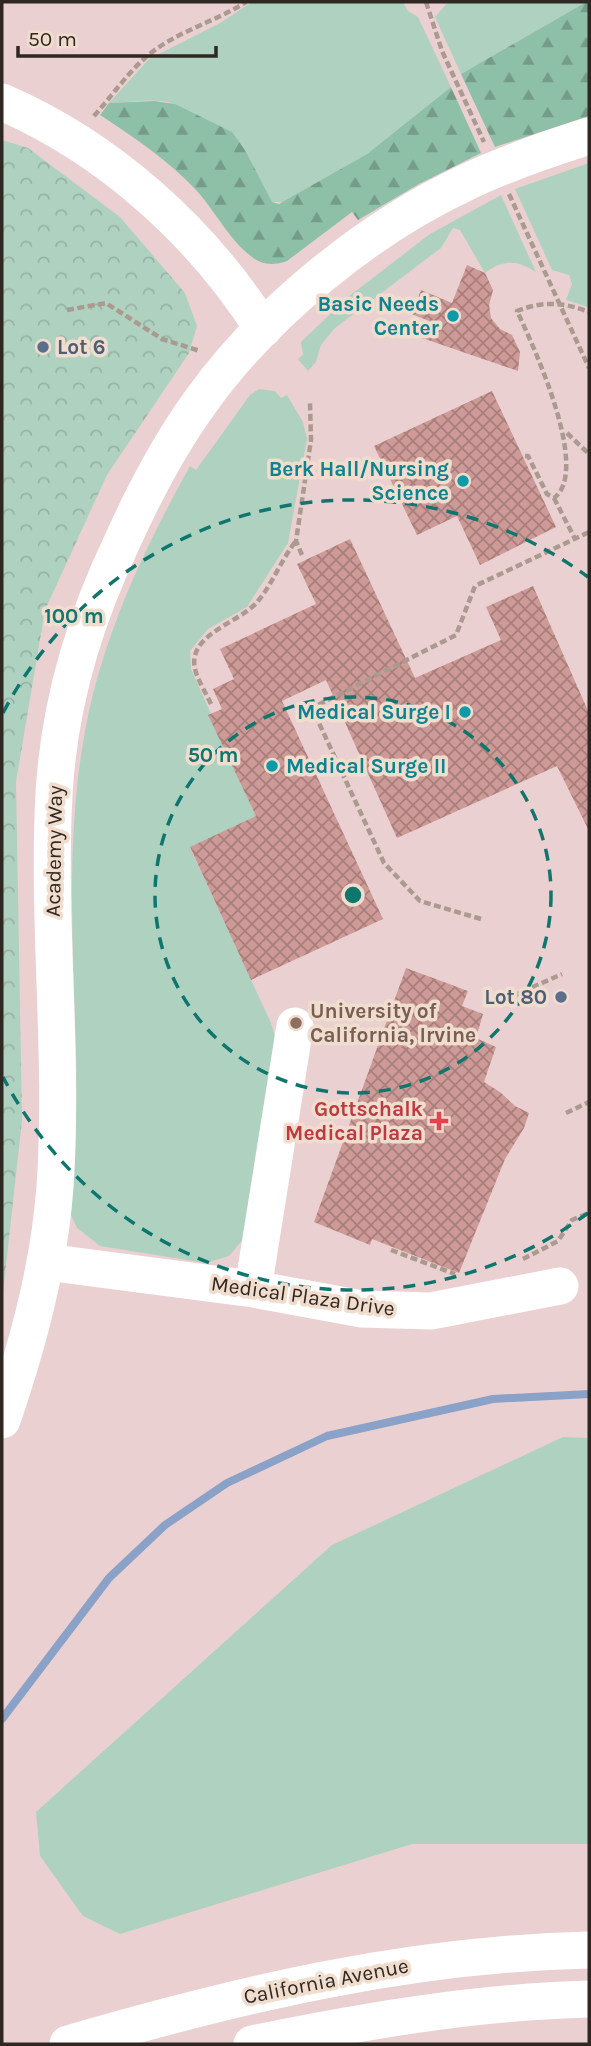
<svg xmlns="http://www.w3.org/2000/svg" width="591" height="2046" viewBox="0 0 591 2046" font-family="Karla,sans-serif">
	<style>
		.education { fill: #ebd0d2 }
		.green { fill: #afd1c0 }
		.forest { fill: url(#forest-firs) }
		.park { fill: url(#park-crowns) }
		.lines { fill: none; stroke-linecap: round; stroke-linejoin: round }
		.stream { stroke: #8aa2c8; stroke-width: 8 }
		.building { fill: url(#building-cross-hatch) }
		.path { stroke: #aa9a8f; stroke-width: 4.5; stroke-dasharray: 7 3.5; stroke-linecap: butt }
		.minor { stroke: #fff; stroke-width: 37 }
		.ring { fill: none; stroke: #0f766e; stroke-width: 3.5; stroke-dasharray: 12 9 }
		.culture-dot { fill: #0f9aa8; stroke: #f1ddce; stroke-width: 2.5 }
		.service-dot { fill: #5c6f8a; stroke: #f1ddce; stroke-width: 2.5 }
		.education-dot { fill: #8d6e63; stroke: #f1ddce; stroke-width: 2.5 }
		.health-dot { fill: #e0444e; stroke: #f1ddce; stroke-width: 2.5 }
		.labels { text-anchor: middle; stroke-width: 7; stroke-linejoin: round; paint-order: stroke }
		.culture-label { font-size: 21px; font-weight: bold; fill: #0d838f; stroke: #f1ddce; text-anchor: end }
		.service-label { font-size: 21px; font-weight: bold; fill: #4e5e75; stroke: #f1ddce; text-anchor: start }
		.street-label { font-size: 21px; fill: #2f2721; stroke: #f1ddce }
		.education-label { font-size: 21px; font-weight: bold; fill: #785e54; stroke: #f1ddce; text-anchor: start }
		.health-label { font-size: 21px; font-weight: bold; fill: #be3a42; stroke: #f1ddce; text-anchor: end }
		.centre { fill: #0f766e; stroke: #f1ddce; stroke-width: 3.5 }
		.ring-label { font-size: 21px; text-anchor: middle; font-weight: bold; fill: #0f766e; stroke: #f1ddce; stroke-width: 7; stroke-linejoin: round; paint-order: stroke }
	</style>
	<defs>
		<pattern id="forest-firs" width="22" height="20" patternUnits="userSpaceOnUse" patternTransform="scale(1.75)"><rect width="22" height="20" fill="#8ec0a8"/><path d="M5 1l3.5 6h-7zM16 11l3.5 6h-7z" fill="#749c88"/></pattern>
		<pattern id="park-crowns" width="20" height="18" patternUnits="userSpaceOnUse" patternTransform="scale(1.75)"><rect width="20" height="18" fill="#afd1c0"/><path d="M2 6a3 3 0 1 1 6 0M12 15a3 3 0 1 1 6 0" fill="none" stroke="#97b3a5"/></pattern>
		<pattern id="building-cross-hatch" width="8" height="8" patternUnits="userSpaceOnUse" patternTransform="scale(1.75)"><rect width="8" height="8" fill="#ce9a97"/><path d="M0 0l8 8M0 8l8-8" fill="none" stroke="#a87e7b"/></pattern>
	</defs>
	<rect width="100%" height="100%" fill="#f1ddce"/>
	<!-- education -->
	<path class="education" d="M2,2h587v2042h-587z"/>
	<!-- green -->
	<path class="green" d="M252,2h151l5,9 10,6 33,70 -84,67 -83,48h-12c-15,-21 -75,-91 -98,-98 -20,-7 -44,-1 -65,-1l40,-44 71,-36z
		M448,2h138l-125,72 -26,-57z
		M589,163v144h-1l-22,-7 6,-16 -3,-9 -17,-5 -37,-81z
		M501,195l35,77c-19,-12 -33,-13 -51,1l-25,-43 -7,-2 -12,20 -106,80 -14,17 -5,17 -8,9 -10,-12 5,-4 -2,-13 47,-45 82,-63z
		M259,389l16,2 6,7 6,-3 16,27 4,17 -19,104 -41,64 -39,22 -18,22 1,18 20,45 -2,1 47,101 -66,32 81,175 5,17 -31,197 -16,19 -23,7 -106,-17 -23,-18 -7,-15c3,-53 7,-106 6,-159 -3,-110 -11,-219 10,-328 18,-93 58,-177 104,-260l6,4 54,-75z
		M563,1437l26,1v406h-177l-292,90 -37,-18 -43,-60 -4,-44 296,-267z"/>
	<!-- forest -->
	<path class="forest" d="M586,2h3v114l-94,31 -34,-73z
		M451,87l30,66 -62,31 -61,36 -6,-8 -65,49c-12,4 -24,5 -35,-4 -22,-16 -37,-46 -55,-66 -29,-31 -62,-53 -97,-76l9,-12 45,-2 21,3 57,28 13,18 27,52 7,2 88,-50z"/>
	<!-- park -->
	<path class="park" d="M2,140l26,8 92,69 65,76 12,33 -8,27 -82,122 -62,135 -29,172 6,338 -20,182z"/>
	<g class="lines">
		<!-- stream -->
		<path class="stream" d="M2,1719l107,-141 56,-53 62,-42 100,-47 166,-37 96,-5"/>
	</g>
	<!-- building -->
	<path class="building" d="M467,265l18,8 8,17 -4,15 2,13 9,11 12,6 8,17 -2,19 -96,-33 7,-17 -17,-7 9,-24 31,13z
		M492,391l64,136 -76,38 -23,-49 -40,19 -43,-89z
		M350,539l65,139 86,-38 -15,-33 47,-21 56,127v118l-32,-65 -160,72 -71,-158 -44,21 101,218 -132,61 -61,-133 66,-31 -48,-101 14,-6 -9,-20 21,-10 -14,-30 96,-45 -19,-40z
		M406,968l62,23 -6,15 21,8 -7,24 20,9 -12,35 16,10 15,14 14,7 -5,15 -19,31 -46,114 -87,-34 -2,6 -56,-23z"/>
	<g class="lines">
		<!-- path -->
		<path class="path" d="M426,2l16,49 42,91
			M94,116c17,-19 32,-41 51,-58 27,-25 70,-36 101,-56
			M509,194l80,174
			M67,310l39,-7 56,36 38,12
			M567,433l22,21
			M525,456h3l19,38 7,4c37,-27 -20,-151 -37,-187 25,-10 47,-9 72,1
			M554,498l21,41
			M302,555l-6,-14 15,-101 -1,-38
			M211,704c-5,-11 -13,-23 -16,-35 -8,-35 45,-46 63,-68 15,-18 23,-41 38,-60
			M481,919l-61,-18 -36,-38 -72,-155 144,-73 19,-49 114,-54
			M513,996l49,-22
			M566,1113l23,-11
			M391,1250l64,24
			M523,1259l35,-18 14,-21 17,-7"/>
		<!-- minor -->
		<path class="minor" d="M2,102c106,46 199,129 261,227
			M46,1262l207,27 109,20 69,2 129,-25
			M253,1289l42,-263
			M2,1420c26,-76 47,-153 53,-233 9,-131 -8,-262 -1,-393 5,-89 30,-173 68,-252 22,-49 47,-97 79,-141 64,-89 167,-173 266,-219 39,-19 81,-33 122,-46
			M68,2044c173,-50 340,-90 521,-94
			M252,2044c112,-23 223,-42 337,-45"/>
	</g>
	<!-- distance rings -->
	<g class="ring">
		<circle cx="353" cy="895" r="198"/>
		<path d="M588 1213A395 395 0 0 1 3 1077M3 713A395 395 0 0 1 588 577"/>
	</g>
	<!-- markers -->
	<g class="culture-dot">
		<circle cx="453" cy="316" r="7"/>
		<circle cx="463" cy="481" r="7"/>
		<circle cx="465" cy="712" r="7"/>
		<circle cx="272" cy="766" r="7"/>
	</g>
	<g class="service-dot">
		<circle cx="43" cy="347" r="7"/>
		<circle cx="561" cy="997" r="7"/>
	</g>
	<circle class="education-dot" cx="296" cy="1023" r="7"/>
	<path class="health-dot" d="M435.5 1110.5h7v7h7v7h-7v7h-7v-7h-7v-7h7z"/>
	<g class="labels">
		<!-- culture labels -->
		<g class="culture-label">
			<text x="439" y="311">Basic Needs<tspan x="439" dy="24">Center</tspan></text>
			<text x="449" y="476">Berk Hall/Nursing<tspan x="449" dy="24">Science</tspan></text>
			<text x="451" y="719">Medical Surge I</text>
			<text x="286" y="773" text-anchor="start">Medical Surge II</text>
		</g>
		<!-- service labels -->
		<g class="service-label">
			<text x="57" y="354">Lot 6</text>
			<text x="547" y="1004" text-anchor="end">Lot 80</text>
		</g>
		<!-- street labels -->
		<g class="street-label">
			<text transform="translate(54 851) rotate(-89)" y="7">Academy Way</text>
			<text transform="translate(303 1296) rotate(8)" y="7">Medical Plaza Drive</text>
			<text transform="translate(326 1981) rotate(-11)" y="7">California Avenue</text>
		</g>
		<!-- education labels -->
		<g class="education-label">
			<text x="310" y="1018">University of<tspan x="310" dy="24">California, Irvine</tspan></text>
		</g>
		<!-- health labels -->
		<g class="health-label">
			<text x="423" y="1116">Gottschalk<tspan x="423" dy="24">Medical Plaza</tspan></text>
		</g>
	</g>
	<circle cx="353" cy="895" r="10" class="centre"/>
	<g class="ring-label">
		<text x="74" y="623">100 m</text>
		<text x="213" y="762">50 m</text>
	</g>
	<!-- border -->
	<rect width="591" height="2046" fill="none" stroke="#2f2721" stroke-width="7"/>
	<!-- scale -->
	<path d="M18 46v10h198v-10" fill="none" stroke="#2f2721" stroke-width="3.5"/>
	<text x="28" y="46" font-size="21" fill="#2f2721" stroke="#f1ddce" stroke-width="5" paint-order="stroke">50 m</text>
</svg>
